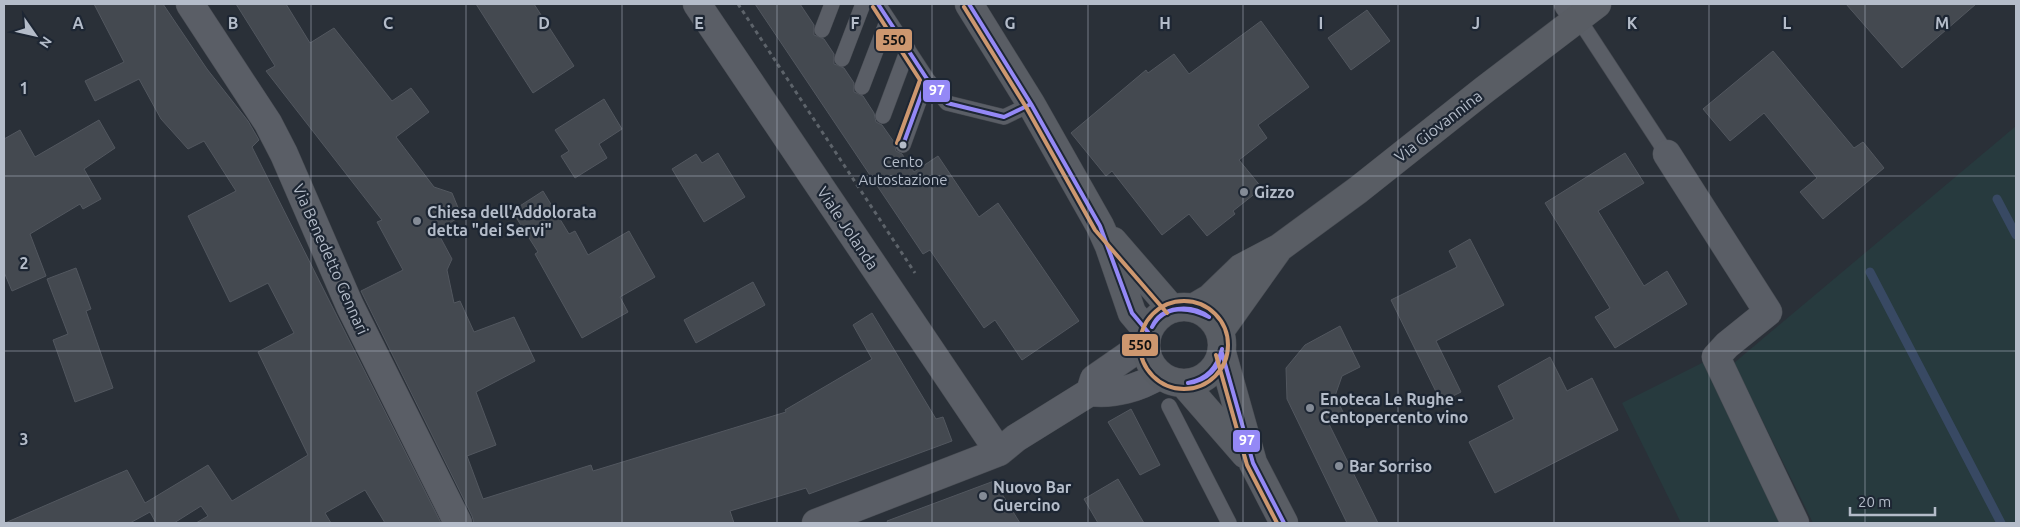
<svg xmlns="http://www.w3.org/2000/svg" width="2020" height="527" viewBox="0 0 2020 527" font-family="Ubuntu,sans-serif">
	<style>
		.green { fill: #273a3e }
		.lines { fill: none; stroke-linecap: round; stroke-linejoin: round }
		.stream { stroke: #384963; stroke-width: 9 }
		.building { fill: #444950; stroke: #52575f }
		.lane-casing { stroke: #484c53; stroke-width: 16 }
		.street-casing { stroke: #484c53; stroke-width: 29 }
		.secondary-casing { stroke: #484c53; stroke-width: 29 }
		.path { stroke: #5d636a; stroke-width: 3; stroke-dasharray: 4 4; stroke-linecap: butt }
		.lane { stroke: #5a5e66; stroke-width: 15 }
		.street { stroke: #5a5e66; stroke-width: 28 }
		.secondary { stroke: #595d64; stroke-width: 28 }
		.bus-1-casing { stroke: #1d2633; stroke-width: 8 }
		.bus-2-casing { stroke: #1d2633; stroke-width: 8 }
		.bus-1 { stroke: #9488f6; stroke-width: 4 }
		.bus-2 { stroke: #cd976f; stroke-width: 4 }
		.grid { fill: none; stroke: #b4bcc9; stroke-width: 1; stroke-opacity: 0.55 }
		.bus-dot { fill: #b4bcc9; stroke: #1d2633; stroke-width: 2 }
		.poi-dot { fill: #848b96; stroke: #1d2633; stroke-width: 2 }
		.labels { text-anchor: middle; stroke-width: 4.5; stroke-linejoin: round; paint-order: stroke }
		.bus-label { font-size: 15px; fill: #b4bcc9; stroke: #1d2633 }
		.street-label { font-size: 16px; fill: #b4bcc9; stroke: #1d2633 }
		.poi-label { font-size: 16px; font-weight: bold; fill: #b4bcc9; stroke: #1d2633; text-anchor: start }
		.grid-label { font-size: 16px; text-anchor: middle; font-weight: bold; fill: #b4bcc9; stroke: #1d2633; stroke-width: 4.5; stroke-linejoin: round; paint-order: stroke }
		.line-badge { stroke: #1d2633; stroke-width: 2 }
		.badge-label { font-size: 14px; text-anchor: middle; font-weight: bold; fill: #fff }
		.pale-badge-label { font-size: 14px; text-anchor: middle; font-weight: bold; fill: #111 }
	</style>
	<rect width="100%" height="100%" fill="#2a3038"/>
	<!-- green -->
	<path class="green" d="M2016,126v397h-203l-79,-160z
		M1704,362l80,161h-103l-59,-120z"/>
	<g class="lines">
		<!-- stream -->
		<path class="stream" d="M1997,199l19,36
			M1870,272l131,251"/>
	</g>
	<!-- building -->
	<path class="building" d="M94,4h69l44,65 41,52 11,19 -7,7 189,376h-56l-20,-33 -40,23 6,10h-135l12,-7 -7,-10 -27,17h-18l-6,-11 -20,11h-125l122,-53 18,33 63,-38 24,36 76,-46 -50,-103 36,-19 -26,-50 -38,19 -42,-86 48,-25 -32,-50 -16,8 -27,-30 -22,-40 -44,22 -10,-20 39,-19z
		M236,4h50l24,39 24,-15 58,73 19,-13 18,24 -33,25 38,50 18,6 7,17 -3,9 -19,12 15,28 -5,11 7,33 6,-2 14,31 40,-15 21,44 -59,31 20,53 -29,11 16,43 108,-34 2,6 193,-59 -1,-2 87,-51 -19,-34 19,-12 64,106 7,-2 9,24 -143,53 -3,-6 -76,23 4,12h-260l-2,-7 -111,-225 42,-21 -26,-48 5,-2 -116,-149 9,-5z
		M476,4h58l40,62 -41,27z
		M755,4h45l14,21v10l10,4 10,15v10l10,4 10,15v9l9,4 11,17 2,9 6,3 12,17 2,9 6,3 12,18 24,-16 41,61 19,-14 81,118 -57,39 -27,-40 -11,8 -54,-78 -7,4z
		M1846,4h130l-74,64z
		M1367,10l23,31 -39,29 -23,-32z
		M1261,21l48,66 -51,38 9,13 -28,22 23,28 -29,23 2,3 -28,22 -18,-22 -27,21 -50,-64 -6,5 -35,-43 75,-63 2,3 26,-19 15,20z
		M1773,51l81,97 9,-6 21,26 -61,51 -23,-27 17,-14 -53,-65 -34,28 -27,-32z
		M604,99l18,30 -23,15 8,14 -32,20 -14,-22 8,-5 -14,-21z
		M99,120l16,28 -31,21 17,30 -18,10 -3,-5 -50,30 16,42 -34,15 -8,-19v-133l16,-9 15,27z
		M718,153l27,44 -41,25 -32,-53 24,-15 6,9z
		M1625,153l19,30 -46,28 46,75 23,-15 20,33 -72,44 -20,-31 15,-9 -65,-105z
		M543,191l26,43 6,-3 13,24 41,-24 26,46 -35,20 8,15 -46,26 -47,-84 3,-2 -26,-41z
		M1470,239l34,66 -68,36 25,51 -20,10 -50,-102 66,-33 -8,-16z
		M76,268l15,41 -5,2 27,77 -38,14 -22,-62 15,-6 -21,-55z
		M753,282l12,23 -69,38 -12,-23z
		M1340,326l20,41 -18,9 -7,20 10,20 -16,8 49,99h-31l-60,-124 -1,-31 19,-23z
		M1550,357l17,34 25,-13 26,52 -123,63 -26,-51 45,-23 -16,-33z
		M1131,409l29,56 -20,10 -32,-53z
		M1118,479l26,44h-46l-14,-24z
		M994,481l26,42h-132l-1,-2z"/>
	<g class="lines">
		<defs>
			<path id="lane" d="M878,4l49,75 20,24 57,14 27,-13
				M1578,18l89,136
				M822,30l10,-26
				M842,59l21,-55
				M862,87l26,-68
				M883,116l25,-67
				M903,145l24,-66
				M1169,406l60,117"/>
			<path id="street" d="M190,4l78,119 16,31 66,152 108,217
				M697,4l302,448
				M1568,4l10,14
				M1667,154l101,158 -41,33 -11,12 79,166
				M1090,392c24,3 49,-4 70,-17
				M816,523l183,-71 17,-14 74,-46 4,-13 52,-36"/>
			<path id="secondary" d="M969,4l62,100 69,122 9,20 23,67 16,19
				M1113,241l59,68
				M1146 345a38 38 0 1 1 76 0a38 38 0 1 1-76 0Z
				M1193,308l17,-10 31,-30 38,-20 79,-58 126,-100 113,-86
				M1220,331l57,-80
				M1222,353l31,110 31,60
				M1184,384l61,70"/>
		</defs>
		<!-- lane casing -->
		<use href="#lane" class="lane-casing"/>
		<!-- street casing -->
		<use href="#street" class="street-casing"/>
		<!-- secondary casing -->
		<use href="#secondary" class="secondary-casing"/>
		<!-- path -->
		<path class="path" d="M738,4l177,269"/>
		<!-- lane -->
		<use href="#lane" class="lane"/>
		<!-- street -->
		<use href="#street" class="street"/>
		<!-- secondary -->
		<use href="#secondary" class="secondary"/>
		<defs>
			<path id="bus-1" d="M878,4l49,75 20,24 57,14 27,-13
				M969,4l62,100 69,122 32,87 16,19
				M903,145l24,-66
				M1152,327c9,-22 40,-23 57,-10
				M1152,327c13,-23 37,-20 57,-10
				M1222,353l31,110 31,60
				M1188,383c19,-4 29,-15 34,-34
				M1188,383c19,-2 32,-15 34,-34"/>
			<path id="bus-2" d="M873,7l47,73 -23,63
				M964,7l62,100 69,123 72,83
				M1140 345a44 44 0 1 1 88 0a44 44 0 1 1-88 0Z
				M1216,355l31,110 30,58"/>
		</defs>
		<!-- bus-1 casing -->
		<use href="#bus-1" class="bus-1-casing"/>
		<!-- bus-2 casing -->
		<use href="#bus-2" class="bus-2-casing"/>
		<!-- bus-1 -->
		<use href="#bus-1" class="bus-1"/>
		<!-- bus-2 -->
		<use href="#bus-2" class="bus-2"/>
	</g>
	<!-- grid -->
	<path class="grid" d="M155,4v519M311,4v519M466,4v519M622,4v519M777,4v519M932,4v519M1088,4v519M1243,4v519M1398,4v519M1554,4v519M1709,4v519M1865,4v519M4,176h2012M4,351h2012"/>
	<!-- markers -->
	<circle class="bus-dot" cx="903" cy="145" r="4.5"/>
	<g class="poi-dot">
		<circle cx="1244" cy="192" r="5"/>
		<circle cx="417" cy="221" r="5"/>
		<circle cx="1310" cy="408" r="5"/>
		<circle cx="1339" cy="466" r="5"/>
		<circle cx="983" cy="496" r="5"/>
	</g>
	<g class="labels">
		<!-- bus labels -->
		<g class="bus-label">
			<text x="903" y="167">Cento<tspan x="903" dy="18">Autostazione</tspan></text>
		</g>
		<!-- street labels -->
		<g class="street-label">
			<text transform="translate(1438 126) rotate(-38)" y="6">Via Giovannina</text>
			<text transform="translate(848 228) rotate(56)" y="6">Viale Jolanda</text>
			<text transform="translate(331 259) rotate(66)" y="6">Via Benedetto Gennari</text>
		</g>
		<!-- poi labels -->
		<g class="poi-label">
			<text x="1254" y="198">Gizzo</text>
			<text x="427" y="218">Chiesa dell'Addolorata<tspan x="427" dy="18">detta "dei Servi"</tspan></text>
			<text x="1320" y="405">Enoteca Le Rughe -<tspan x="1320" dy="18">Centopercento vino</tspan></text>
			<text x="1349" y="472">Bar Sorriso</text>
			<text x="993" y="493">Nuovo Bar<tspan x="993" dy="18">Guercino</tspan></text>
		</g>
	</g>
	<g class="grid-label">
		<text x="78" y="29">A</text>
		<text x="233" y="29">B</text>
		<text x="388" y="29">C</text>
		<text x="544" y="29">D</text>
		<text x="699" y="29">E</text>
		<text x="855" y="29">F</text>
		<text x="1010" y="29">G</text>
		<text x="1165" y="29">H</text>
		<text x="1321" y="29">I</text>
		<text x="1476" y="29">J</text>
		<text x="1632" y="29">K</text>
		<text x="1787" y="29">L</text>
		<text x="1942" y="29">M</text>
		<text x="24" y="94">1</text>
		<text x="24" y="269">2</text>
		<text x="24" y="445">3</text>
	</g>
	<g class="line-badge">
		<rect x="875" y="28" width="38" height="24" rx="5" fill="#cd976f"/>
		<rect x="922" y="79" width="29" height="24" rx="5" fill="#9488f6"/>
		<rect x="1121" y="333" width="38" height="24" rx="5" fill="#cd976f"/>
		<rect x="1232" y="429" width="29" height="24" rx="5" fill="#9488f6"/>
	</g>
	<g class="badge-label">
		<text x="937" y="95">97</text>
		<text x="1247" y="445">97</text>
	</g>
	<g class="pale-badge-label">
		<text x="894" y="45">550</text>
		<text x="1140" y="350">550</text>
	</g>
	<!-- border -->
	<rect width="2020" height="527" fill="none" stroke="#b4bcc9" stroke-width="10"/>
	<!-- north arrow -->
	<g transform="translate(35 35) rotate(124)" stroke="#1d2633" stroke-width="4" paint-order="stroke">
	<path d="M0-4L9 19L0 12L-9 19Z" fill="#b4bcc9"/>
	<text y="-8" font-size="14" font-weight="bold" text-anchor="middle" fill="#b4bcc9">N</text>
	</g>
	<!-- scale -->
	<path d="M1850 507v8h85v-8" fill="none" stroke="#b4bcc9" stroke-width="2.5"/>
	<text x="1858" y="507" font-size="15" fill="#b4bcc9" stroke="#1d2633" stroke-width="4" paint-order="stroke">20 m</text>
</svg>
